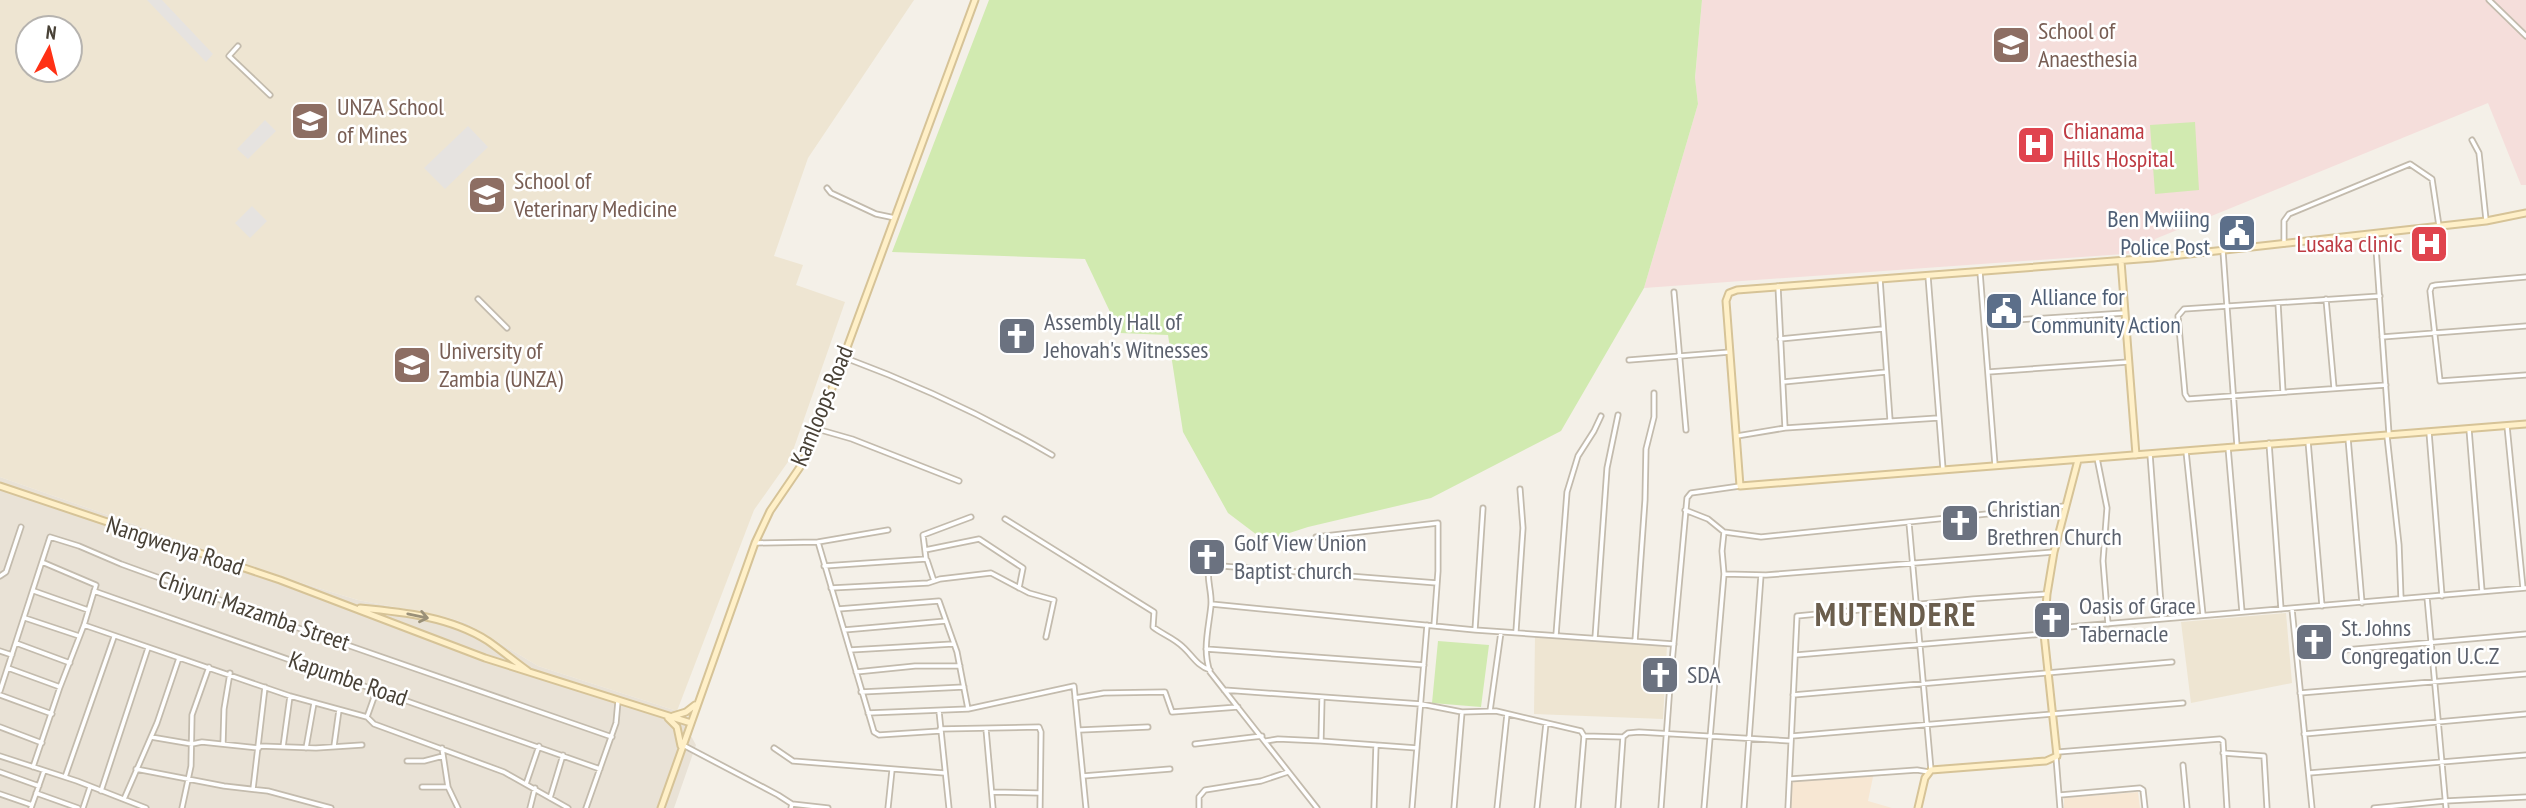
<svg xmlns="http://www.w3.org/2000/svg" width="2526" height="808" viewBox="0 0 2526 808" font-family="'PT Sans Narrow',sans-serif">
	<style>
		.residential { fill: #e9e2d6 }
		.commercial { fill: #f7e7d3 }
		.education { fill: #eee5d2; fill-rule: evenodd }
		.medical { fill: #f5dedb }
		.green { fill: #d1eab0 }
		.parking { fill: #e6e3e0 }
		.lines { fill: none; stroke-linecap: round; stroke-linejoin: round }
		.street-casing { stroke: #c3bbad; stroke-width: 7 }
		.secondary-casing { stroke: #d6c397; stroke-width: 9 }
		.street { stroke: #fff; stroke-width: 3.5 }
		.secondary { stroke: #fff0c8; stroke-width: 5 }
		.oneway { stroke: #9a9078 }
		.labels { text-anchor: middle; stroke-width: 5; stroke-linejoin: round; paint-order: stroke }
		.education-label { font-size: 24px; fill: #785e54; stroke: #fff; text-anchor: start }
		.health-label { font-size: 24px; fill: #be3a42; stroke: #fff; text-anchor: start }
		.service-label { font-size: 24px; fill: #4e5e75; stroke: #fff; text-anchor: end }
		.worship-label { font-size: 24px; fill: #5b616d; stroke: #fff; text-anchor: start }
		.street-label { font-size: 24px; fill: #484136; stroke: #fff }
		.district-label { font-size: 32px; font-weight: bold; letter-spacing: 2px; fill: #6b5e4d; stroke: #fff }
	</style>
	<rect width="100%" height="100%" fill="#f4f0e8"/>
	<!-- residential -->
	<path class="residential" d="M0,477l295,104 63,19 87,17 21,6 72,43 139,45 19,34 -22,63h-674z"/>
	<!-- commercial -->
	<path class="commercial" d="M1874,772l-6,29 24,7h-103l1,-30z
		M2138,792l2,16h-76v-10z"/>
	<!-- education -->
	<path class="education" d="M0,0h914l-106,158 -34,98 29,9 -7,20 49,17 -55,157 -36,51 -77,201 -139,-45 -72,-43 -21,-6 -87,-17 -63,-19 -295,-104zM28,28h42v42h-42z
		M2286,613l6,70 -101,20 -10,-81z
		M1535,635l132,11 -4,73 -129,-5z"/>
	<!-- medical -->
	<path class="medical" d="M1702,0h824v185h-5l-33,-82 -333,136 -3,13 -508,36 54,-184 -3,-25z"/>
	<!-- green -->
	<path class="green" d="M989,0h713l-7,78 3,26 -54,184 -83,143 -130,67 -123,29 -43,14 -37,-28 -45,-81 -15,-97 -48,-2 -35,-74 -193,-7z
		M2195,122l4,68 -44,4 -5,-69z
		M1438,641l51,4 -8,62 -49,-4z"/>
	<!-- parking -->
	<path class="parking" d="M147,0h15l51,54 -7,8z
		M265,120l11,11 -28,28 -11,-10z
		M468,126l20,21 -43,42 -21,-21z
		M252,206l15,15 -17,17 -15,-15z"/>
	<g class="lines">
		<defs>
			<path id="street" d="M2489,0l37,36
				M238,46l-9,10 41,39
				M2472,140l7,13 7,67
				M827,188l4,5 45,21 19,4
				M2375,234l14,200
				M2284,244v-23l5,-7 121,-50 22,15 7,47
				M2223,251l14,195
				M1980,272l15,193
				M1928,276l15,193
				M2526,277l-90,8 -4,1 -2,5 10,90 86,-6
				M1880,279l10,141
				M1778,286l7,142
				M1674,292l12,138
				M2380,296l-196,13 -6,7 7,78 3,5 198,-14
				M478,299l29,29
				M2326,299l8,89
				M2278,303l5,89
				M1985,322l140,-9
				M2382,337l144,-11
				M1780,339l102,-10
				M843,357c73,27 142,59 209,98
				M1629,360l101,-8
				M1988,372l140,-10
				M1783,382l103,-10
				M2507,426l16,162
				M817,429l35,10 107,42
				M2469,429l13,162
				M2429,432l13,164
				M1737,436l48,-8 153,-10
				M2387,436l12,109 2,54
				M2348,438l14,165
				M2308,441l14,165
				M2269,443l12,166
				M2228,447l14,165
				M2186,451l17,164
				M2150,454l12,165
				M2097,458l10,50 -4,53 5,63
				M1685,510l23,9 16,13 37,5 304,-31
				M1005,519l149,93 -1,15c9,7 21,11 30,20 9,8 14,19 27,23
				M1909,523l22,247
				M1316,537l122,-14v48l-4,55
				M818,542l56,190 5,3 61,-4
				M755,543l63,-1 70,-12
				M925,550l54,-11 44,29 -4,20
				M927,560l7,21
				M824,566l102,-7 -3,-24 48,-18
				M1724,574l42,1 288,-23
				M0,576l6,-4 15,-45
				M831,588l97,-5 12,-4 51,-6 38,20 25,7 -8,37
				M34,591l54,19
				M94,591l506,178
				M2427,597l19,211
				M1211,604l264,26 199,14
				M838,609l101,-8 18,51 11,57
				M2292,609l20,199
				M25,618l54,18
				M84,625l206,71 77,21 7,7 130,48 64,36
				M2045,629l481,-41
				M844,630l102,-9
				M1475,630l8,-122
				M1516,631l7,-103 -3,-39
				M1556,635l11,-143 11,-36 16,-25 7,-15
				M1595,638l12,-170 11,-53
				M1635,641l10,-141 1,-51 8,-32v-24
				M16,643l54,20
				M1206,649l218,16
				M850,650l103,-6
				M2345,650l181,-16
				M0,651l12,4
				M1796,655l248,-21
				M8,668l52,19
				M856,672l59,-6h45
				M1224,690l197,14 41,8 34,-1 85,20 3,5 39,1 5,-4 11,-1 152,9
				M0,691l50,-154 29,9 42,18 160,58 331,115
				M861,692l103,-5
				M2300,693l226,-19
				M0,695l52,19
				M1793,695l379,-33
				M1075,698l29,-5 61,-1 7,20 66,-5
				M939,711l10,97
				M1490,711l11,-79
				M868,713l100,-4 106,-23 12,122
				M367,717l10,-28
				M0,727l42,16
				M940,729l99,-2 2,5 -1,76
				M986,729l7,79
				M1080,730l68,-3
				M2304,734l222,-20
				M1792,736l391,-33
				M151,737l41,7 10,-2 57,6
				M1266,741l12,-2 43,2 96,7
				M1321,741l1,-43
				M223,743l1,-34 6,-36
				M1195,744l67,-8
				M683,745l95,50 14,9 -1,4
				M259,746l57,2 46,-3
				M334,746l5,-36
				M283,747l7,-51
				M306,748l8,-45
				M442,748l6,39 10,21
				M774,748l19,13 151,12
				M2058,752l162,-13 3,2 4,67
				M2223,753l41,3 3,52
				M0,756l77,25 69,27
				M2056,757l4,51
				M407,761h17l19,-5
				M2183,765l4,43
				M33,767l27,-80 24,-62 12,-40 -54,-23
				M136,769l88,17 44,5 63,17
				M0,772l39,14
				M2309,773l217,-18
				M1083,776l87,-7
				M65,777l49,-140
				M1790,779l127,-9 12,2
				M526,784l13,-38
				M422,787h26
				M253,789l12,-102
				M101,791l47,-143
				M992,792l47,1
				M36,793l42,15
				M0,794l32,11
				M2060,795l80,-7 3,2 2,18
				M550,798l13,-43
				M124,799l33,-76 22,-65
				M792,804l36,4
				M31,808l13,-37
				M83,808l7,-21
				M182,808l9,-42 1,-51 17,-48
				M530,808l5,-20
				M586,808l30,-85 2,-22
				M888,808l4,-38
				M1199,808v-11l6,-7 56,-9 27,-9
				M1317,808l-107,-136c-8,-23 -1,-45 1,-67 1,-14 -5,-26 -2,-40l228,18
				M1374,808l2,-63
				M1412,808l15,-183
				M1454,808l8,-96
				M1497,808l10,-94
				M1537,808l9,-85
				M1578,808l6,-72
				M1618,808l5,-71
				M1661,808l9,-123 17,-187 4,-5 49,-7
				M1704,808l20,-234 -2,-23 2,-19
				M1744,808l17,-233
				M1788,808l9,-192 176,-17 73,-5
				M2374,808l71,-7 81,-4"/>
			<path id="secondary" d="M2526,213l-40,8 -333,37 -416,32 -8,3 -3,8 14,185 786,-62
				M2121,261l15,194
				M0,486l280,94 205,78 206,65
				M360,608c43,4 91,9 128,33 13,9 26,20 40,30
				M673,716l13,-4 9,-7
				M668,718l9,9 4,19
				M661,808l94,-265 15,-32 30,-44 17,-38 158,-429
				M1918,808l7,-30 6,-8 115,-9 11,-5 -13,-122 3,-40 7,-42 24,-92"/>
		</defs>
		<!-- street casing -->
		<use href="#street" class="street-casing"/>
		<!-- secondary casing -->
		<use href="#secondary" class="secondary-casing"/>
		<!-- street -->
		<use href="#street" class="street"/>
		<!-- secondary -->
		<use href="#secondary" class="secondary"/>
	</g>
	<!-- one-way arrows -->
	<defs><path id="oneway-shaft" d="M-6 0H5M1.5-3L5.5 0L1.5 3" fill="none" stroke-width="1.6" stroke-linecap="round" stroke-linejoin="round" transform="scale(1.75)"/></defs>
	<use class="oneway" href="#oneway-shaft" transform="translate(418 616) rotate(12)"/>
	<!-- icons -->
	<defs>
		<symbol id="university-square" viewBox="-11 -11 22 22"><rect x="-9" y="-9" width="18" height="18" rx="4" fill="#8d6e63" stroke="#fff"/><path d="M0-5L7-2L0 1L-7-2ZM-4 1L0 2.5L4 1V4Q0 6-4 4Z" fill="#fff"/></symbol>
		<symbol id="hospital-square" viewBox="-11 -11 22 22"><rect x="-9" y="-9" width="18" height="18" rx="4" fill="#e0444e" stroke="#fff"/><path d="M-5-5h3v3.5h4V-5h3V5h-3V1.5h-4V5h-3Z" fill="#fff"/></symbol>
		<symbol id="civic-square" viewBox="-11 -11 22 22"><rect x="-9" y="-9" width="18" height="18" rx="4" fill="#5c6f8a" stroke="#fff"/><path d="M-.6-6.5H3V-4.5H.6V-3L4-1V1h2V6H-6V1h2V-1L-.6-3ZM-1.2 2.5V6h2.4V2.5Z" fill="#fff"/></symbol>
		<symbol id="church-square" viewBox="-11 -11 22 22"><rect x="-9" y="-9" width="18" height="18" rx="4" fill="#6b7280" stroke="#fff"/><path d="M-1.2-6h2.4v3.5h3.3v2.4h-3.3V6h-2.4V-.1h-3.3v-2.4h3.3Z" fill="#fff"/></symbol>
	</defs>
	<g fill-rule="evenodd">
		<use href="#university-square" x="1989" y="23" width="44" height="44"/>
		<use href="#university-square" x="288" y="99" width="44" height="44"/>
		<use href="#hospital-square" x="2014" y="123" width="44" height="44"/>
		<use href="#university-square" x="465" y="173" width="44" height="44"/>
		<use href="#civic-square" x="2215" y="211" width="44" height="44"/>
		<use href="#hospital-square" x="2407" y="222" width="44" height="44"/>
		<use href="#civic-square" x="1982" y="289" width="44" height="44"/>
		<use href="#church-square" x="995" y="314" width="44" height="44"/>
		<use href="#university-square" x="390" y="343" width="44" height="44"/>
		<use href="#church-square" x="1938" y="501" width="44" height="44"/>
		<use href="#church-square" x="1185" y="535" width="44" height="44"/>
		<use href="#church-square" x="2030" y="598" width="44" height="44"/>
		<use href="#church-square" x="2292" y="620" width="44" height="44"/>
		<use href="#church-square" x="1638" y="653" width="44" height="44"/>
	</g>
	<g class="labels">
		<!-- education labels -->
		<g class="education-label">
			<text x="2038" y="39">School of<tspan x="2038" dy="28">Anaesthesia</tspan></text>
			<text x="337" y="115">UNZA School<tspan x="337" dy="28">of Mines</tspan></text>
			<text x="514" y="189">School of<tspan x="514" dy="28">Veterinary Medicine</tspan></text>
			<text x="439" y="359">University of<tspan x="439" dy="28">Zambia (UNZA)</tspan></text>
		</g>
		<!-- health labels -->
		<g class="health-label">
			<text x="2063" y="139">Chianama<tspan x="2063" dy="28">Hills Hospital</tspan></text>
			<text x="2402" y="252" text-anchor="end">Lusaka clinic</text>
		</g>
		<!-- service labels -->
		<g class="service-label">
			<text x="2210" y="227">Ben Mwiiing<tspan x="2210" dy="28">Police Post</tspan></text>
			<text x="2031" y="305" text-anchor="start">Alliance for<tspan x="2031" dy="28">Community Action</tspan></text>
		</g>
		<!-- worship labels -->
		<g class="worship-label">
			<text x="1044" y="330">Assembly Hall of<tspan x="1044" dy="28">Jehovah's Witnesses</tspan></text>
			<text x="1987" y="517">Christian<tspan x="1987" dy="28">Brethren Church</tspan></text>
			<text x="1234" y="551">Golf View Union<tspan x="1234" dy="28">Baptist church</tspan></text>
			<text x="2079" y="614">Oasis of Grace<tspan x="2079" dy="28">Tabernacle</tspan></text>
			<text x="2341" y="636">St. Johns<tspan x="2341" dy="28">Congregation U.C.Z</tspan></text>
			<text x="1687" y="683">SDA</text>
		</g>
		<!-- street labels -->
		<g class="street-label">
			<text transform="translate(822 406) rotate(-68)" y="8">Kamloops Road</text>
			<text transform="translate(175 546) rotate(18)" y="8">Nangwenya Road</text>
			<text transform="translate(254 611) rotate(19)" y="8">Chiyuni Mazamba Street</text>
			<text transform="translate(348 679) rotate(19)" y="8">Kapumbe Road</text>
		</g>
		<!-- district labels -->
		<g class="district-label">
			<text x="1896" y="626">MUTENDERE</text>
		</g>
	</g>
	<!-- north arrow -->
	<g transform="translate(49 49) rotate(7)"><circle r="33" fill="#ffffff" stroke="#b6b3af" stroke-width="2"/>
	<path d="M0-5L12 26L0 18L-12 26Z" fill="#ff3115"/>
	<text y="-10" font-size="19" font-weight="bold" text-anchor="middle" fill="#484136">N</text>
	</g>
</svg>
